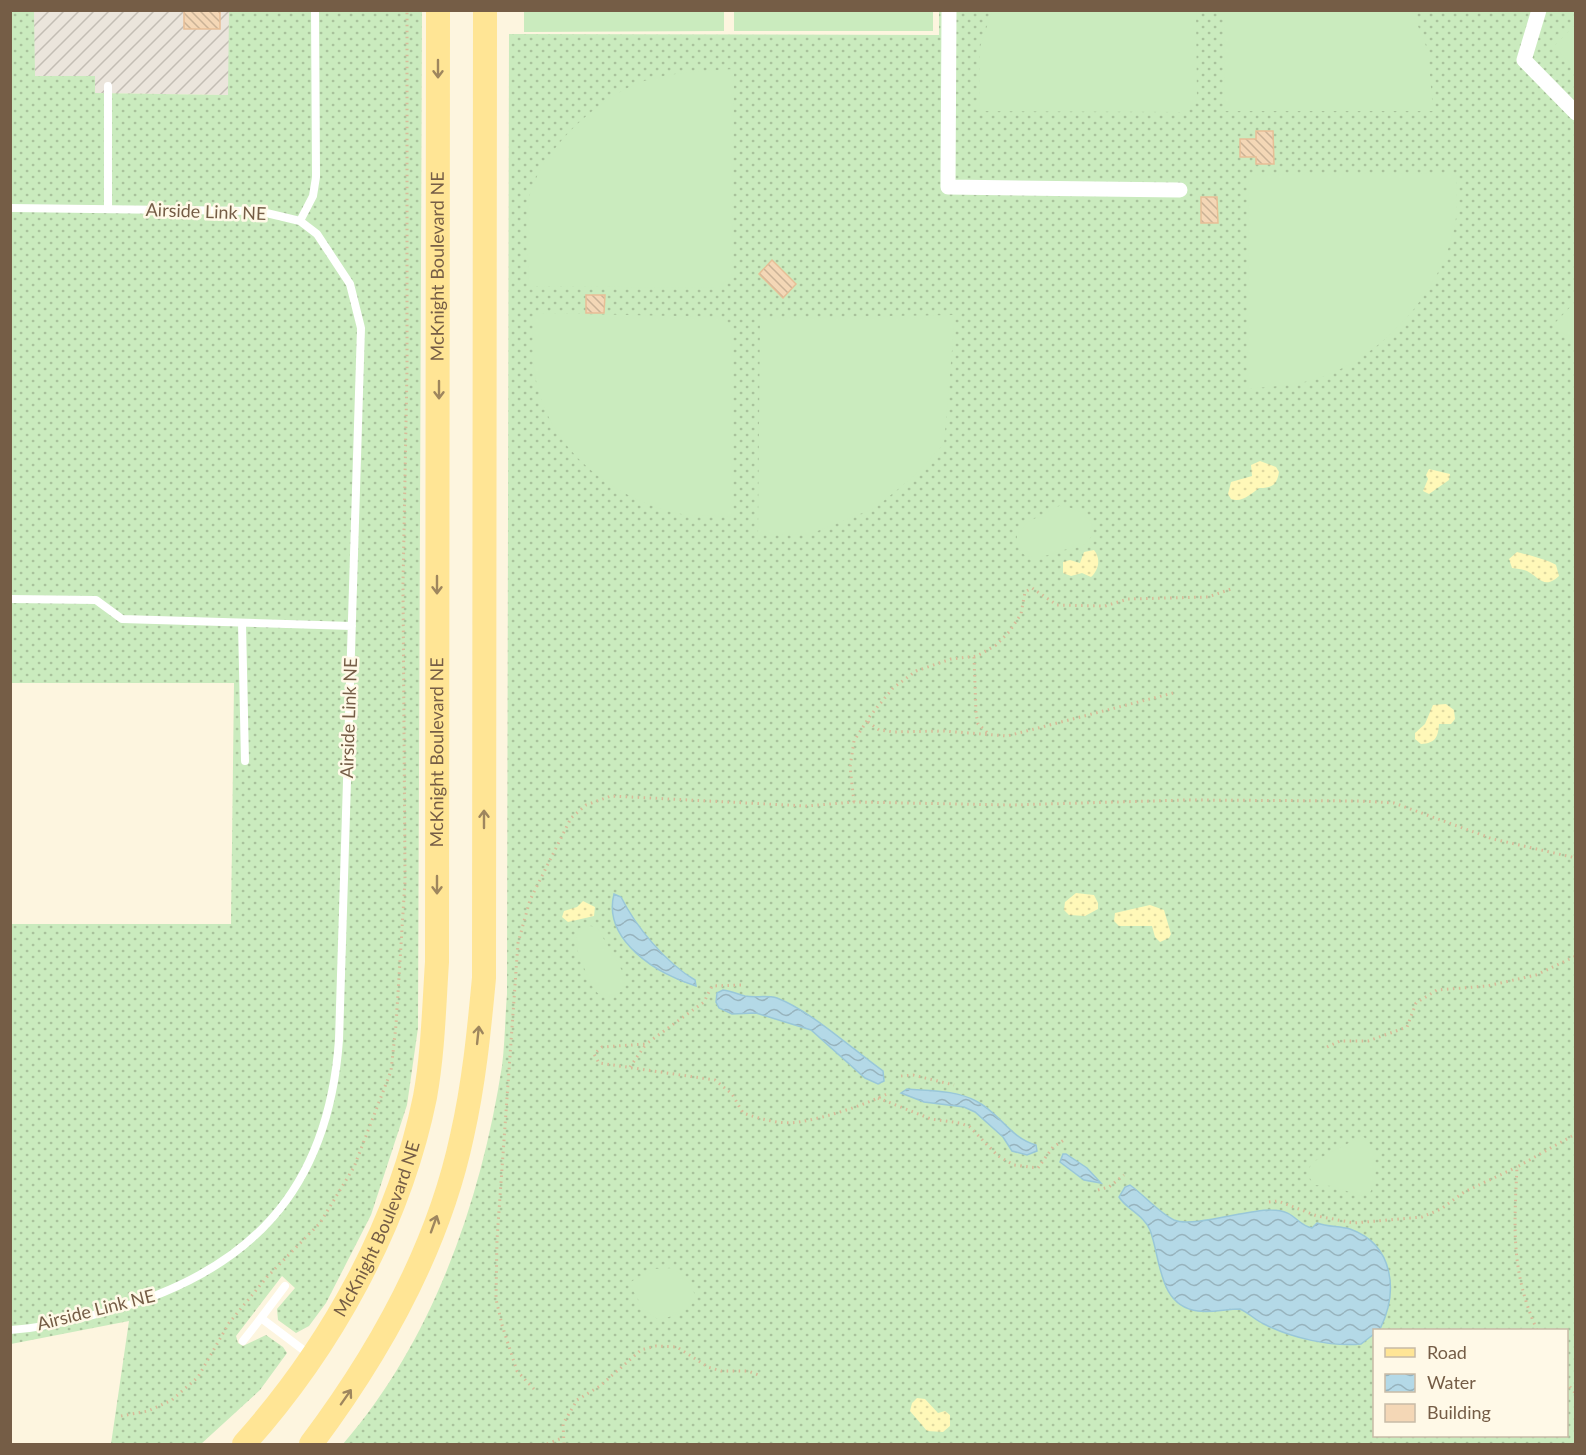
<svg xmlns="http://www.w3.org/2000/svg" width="1586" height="1455" viewBox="0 0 1586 1455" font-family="Lato,sans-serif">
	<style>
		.industrial { fill: url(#industrial-furrows) }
		.grass { fill: url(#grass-dots); fill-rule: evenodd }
		.sand { fill: url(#sand-dots) }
		.garden { fill: #caebbe }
		.water { fill: url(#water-waves); stroke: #99c7d9; stroke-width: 1.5 }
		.building { fill: url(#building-back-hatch); stroke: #e7bf96; stroke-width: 1.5 }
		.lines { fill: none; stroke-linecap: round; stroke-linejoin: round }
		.path { stroke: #d8ba99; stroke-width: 3; stroke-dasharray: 1.5 4.5; stroke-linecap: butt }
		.service { stroke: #fff; stroke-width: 8 }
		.minor { stroke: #fff; stroke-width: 15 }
		.primary { stroke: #ffe595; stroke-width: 24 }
		.oneway { stroke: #9e865e }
		.labels { text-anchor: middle; stroke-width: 5; stroke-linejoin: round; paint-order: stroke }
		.street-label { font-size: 18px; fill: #755d46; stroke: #fff9e7 }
	</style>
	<defs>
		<pattern id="industrial-furrows" width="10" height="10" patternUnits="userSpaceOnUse" patternTransform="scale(1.5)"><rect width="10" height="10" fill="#ebe5dc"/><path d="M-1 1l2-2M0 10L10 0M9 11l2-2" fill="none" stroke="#c3bdb4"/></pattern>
		<pattern id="grass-dots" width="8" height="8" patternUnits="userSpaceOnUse" patternTransform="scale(1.5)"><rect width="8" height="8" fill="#caebbe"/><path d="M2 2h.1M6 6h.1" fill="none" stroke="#a9c29c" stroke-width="1.8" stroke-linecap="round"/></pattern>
		<pattern id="sand-dots" width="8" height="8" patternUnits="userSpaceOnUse" patternTransform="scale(1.5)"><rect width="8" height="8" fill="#fff8b8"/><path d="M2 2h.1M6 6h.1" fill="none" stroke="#ded7a0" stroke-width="1.8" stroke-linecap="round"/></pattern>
		<pattern id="water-waves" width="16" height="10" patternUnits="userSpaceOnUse" patternTransform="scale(1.5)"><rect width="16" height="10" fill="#b4d9e7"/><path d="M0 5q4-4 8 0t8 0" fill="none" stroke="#97b3bd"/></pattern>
		<pattern id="building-back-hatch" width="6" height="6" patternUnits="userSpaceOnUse" patternTransform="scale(1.5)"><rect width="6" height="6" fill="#f4d7b6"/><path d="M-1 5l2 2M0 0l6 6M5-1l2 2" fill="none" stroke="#cab296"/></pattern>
	</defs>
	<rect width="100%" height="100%" fill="#fdf5df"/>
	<!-- industrial -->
	<path class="industrial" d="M34,11h195v84l-134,-2v-17h-61z"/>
	<!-- grass -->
	<path class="grass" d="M939,10l636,1v1433h-1232c90,-104 138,-243 159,-378 3,-23 3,-48 5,-72l2,-960 430,1zM1374,1330h192v106h-192z
		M11,11h23l1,65h60v17l133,2 1,-84h193l-4,1017 -11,77 -36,110 -45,88 -17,23 -13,7 -18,-13 -1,-11 18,-21 -13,-12 -46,60 2,7 5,3 23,-11 17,12 4,6 -27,37 -59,54h-90l18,-123 -118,23 -1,-420h221l3,-241h-223z"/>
	<!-- sand -->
	<path class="sand" d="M1260,461l16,6 3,5c-2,13 -7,16 -20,16 -8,6 -17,15 -28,11l-3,-5 3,-12 21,-6 -1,-11z
		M1429,469l21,5 -1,6 -20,14 -6,-3 5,-12 -2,-4z
		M1094,550c7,8 5,20 -3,27l-9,-4 -11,3 -8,-3v-11l7,-2 10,3 4,-11z
		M1517,552c8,2 34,9 39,13l3,11c-15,14 -20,1 -32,-5 -4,-2 -10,-2 -15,-3l-3,-9z
		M1446,704l8,6 1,9 -4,5h-12c-1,13 -3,19 -18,20l-6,-5v-6l10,-9 8,-19z
		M1076,893l18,2 4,8v6l-13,7 -16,-1 -5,-5 1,-8z
		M583,901l12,6 -1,9 -26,6 -6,-5 2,-6 13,-4z
		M1150,905l14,5 7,24 -2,4 -9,4 -5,-5 -3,-11h-33l-5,-5 1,-8z
		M917,1398l8,1 13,14 7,-2 5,4v11l-7,6 -16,-1 -17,-20 2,-8z"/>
	<!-- garden -->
	<path class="garden" d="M524,11h200v20l-200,1z
		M734,11h199v20h-199z
		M992,11h204l1,89 -15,12 -203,-1 1,-64z
		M1224,11h188l16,40 5,60h-208z
		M1575,25v43l-21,-22z
		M734,69l-2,208 -15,11 -188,-2c0,-24 -5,-65 0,-87 10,-47 70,-103 115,-118 29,-9 60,-10 90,-12z
		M1457,173c-1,14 1,31 -1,45 -10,66 -64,129 -124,155 -26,12 -56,13 -85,16l2,-214z
		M1575,302v41l-22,-18z
		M533,313l189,4 10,12v188c-20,-2 -45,0 -64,-6 -67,-20 -125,-70 -134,-143 -2,-18 -1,-37 -1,-55z
		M955,315l-11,129 -30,32 -39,32 -65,26 -52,1 2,-217z
		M1059,506c18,0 48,18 27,37 -6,6 -14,4 -22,7 -20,7 -49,17 -47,-16l11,-12z
		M591,926l7,3 26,45 1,15c-25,18 -31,2 -40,-19 -6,-14 -12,-27 -6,-42z
		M1362,1136c16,9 16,42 8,57l-9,3 -29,-10 -18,-1 -6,-10 3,-12z
		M674,1268l16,16 7,15 -15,14 -23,7 -15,-10 -15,-27 23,-14z"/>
	<!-- water -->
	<path class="water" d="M614,894l7,3c15,30 45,66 74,83l1,6c-38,-11 -94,-46 -82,-92z
		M723,990c9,1 14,4 22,6 10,2 22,-1 32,2 34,13 75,51 106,73l1,10 -6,3 -13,-6 -54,-48 -55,-17 -24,1 -13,-6 -3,-6 1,-9z
		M907,1089c23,2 49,1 69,12 24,12 34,37 60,44l1,6 -10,4 -15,-4 -9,-14 -28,-25 -11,-5 -40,-5 -23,-9z
		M1063,1154h3l21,14 14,15 -17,-3 -24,-18z
		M1130,1185c14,10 29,28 44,35 19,8 74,-11 97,-10 25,0 25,15 41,18l5,-5c11,4 22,3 33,6 45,16 48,64 30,100l-6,1v4l-13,10c-30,3 -70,-6 -97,-20 -9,-4 -15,-11 -24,-15 -14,0 -28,4 -42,2 -40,-5 -37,-52 -48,-81 -6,-15 -24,-21 -31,-33l6,-10z"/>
	<!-- building -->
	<path class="building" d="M184,10h36v19h-36z
		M1256,131h17l1,33h-18v-7h-16v-18h16z
		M1201,197h16l1,26h-17z
		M772,260l24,24 -13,14 -24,-24z
		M586,295h19l-1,18h-18z"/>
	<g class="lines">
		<!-- path -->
		<path class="path" d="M974,657l2,56 2,11 11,10
			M868,722l11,8 15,2 50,-1 63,5 166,-43
			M854,802l-4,-35 4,-26 16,-25 23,-28 23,-17 35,-12 26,-3 19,-11 13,-13 12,-18 4,-22 7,-4 25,17 48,1 23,-7 80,-2 26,-9
			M741,985l-29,1 -8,16 -58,42 -44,3 -8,7 5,9 116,17 17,14 11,19c18,6 37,12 56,9 29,-5 63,-16 90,-29
			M1327,1047l13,-6h28l39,-14 9,-24 21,-13 50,-4 49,-11 40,-19
			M630,1067l16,-23
			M901,1076l12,-1 41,10
			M878,1098l53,21 29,4 10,4 28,29 16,9 24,3 15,-21 11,-7
			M1098,1190l11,-3 15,-12
			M1269,1202l9,-1 39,15 37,7 68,-6 19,-8 23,-17 53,-25
			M1537,1330c-26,-58 -23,-101 -20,-163l55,-31
			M1566,1382l10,12
			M534,1389l-17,-18 -15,-46 -6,-26 1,-60 21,-296 12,-43 41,-82 15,-13 25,-9 195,10 48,-4 157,3 176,-5 174,1 33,2 99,36 83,19
			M121,1416l27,-5 24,-11 26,-23 31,-54 38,-46 53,-54 34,-56 37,-96 5,-46 9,-144 -2,-296 4,-215v-360
			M547,1444l15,-6
			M564,1444l-1,-20 14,-24 23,-14 41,-36 15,-4 21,1 31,20 13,4h27l13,5"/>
		<!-- service -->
		<path class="service" d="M108,86v123
			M10,208l248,3 42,10 17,13 33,50 11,44 -22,712c-11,152 -90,233 -234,272 -30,8 -63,16 -95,18
			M300,221l13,-25 3,-19 -1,-167
			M10,599l86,1 26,19 230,7
			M242,623l3,138
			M285,1286l-24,32 49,37
			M243,1341l18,-23"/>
		<!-- minor -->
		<path class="minor" d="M949,10l-1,177 232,3
			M1539,10l-15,50 52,53"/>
		<!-- primary -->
		<g class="primary">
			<path id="s1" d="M244,1444c86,-96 155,-219 181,-347 8,-44 9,-90 12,-135l1,-952"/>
			<path d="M311,1444c69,-92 127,-195 151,-308 12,-53 17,-105 22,-158l1,-968"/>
		</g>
	</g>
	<!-- one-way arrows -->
	<defs><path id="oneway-shaft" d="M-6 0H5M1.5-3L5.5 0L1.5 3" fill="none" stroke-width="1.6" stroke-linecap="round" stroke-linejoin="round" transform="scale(1.5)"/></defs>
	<g class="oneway">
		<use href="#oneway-shaft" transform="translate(438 69) rotate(90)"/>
		<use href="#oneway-shaft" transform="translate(439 390) rotate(90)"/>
		<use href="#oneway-shaft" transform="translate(437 585) rotate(90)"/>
		<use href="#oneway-shaft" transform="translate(484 819) rotate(-90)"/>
		<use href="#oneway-shaft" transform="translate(437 885) rotate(90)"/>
		<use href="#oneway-shaft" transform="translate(478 1035) rotate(-84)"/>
		<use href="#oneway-shaft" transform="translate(434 1224) rotate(-70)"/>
		<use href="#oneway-shaft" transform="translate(346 1397) rotate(-55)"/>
	</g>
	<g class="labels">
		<!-- street labels -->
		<g class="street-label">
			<text transform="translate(206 212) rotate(2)" y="6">Airside Link NE</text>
			<text dy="6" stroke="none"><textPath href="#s1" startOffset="1227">McKnight Boulevard NE</textPath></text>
			<text transform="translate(349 718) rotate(-88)" y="6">Airside Link NE</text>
			<text dy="6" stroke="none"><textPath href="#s1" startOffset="741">McKnight Boulevard NE</textPath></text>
			<text dy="6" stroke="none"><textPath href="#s1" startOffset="255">McKnight Boulevard NE</textPath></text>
			<text transform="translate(96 1310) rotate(-14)" y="6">Airside Link NE</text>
		</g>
	</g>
	<!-- border -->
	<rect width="1586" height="1455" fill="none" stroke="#755d46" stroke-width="24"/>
	<!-- legend -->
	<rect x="1373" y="1329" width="195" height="108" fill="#fff9e7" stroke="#c8bba7" stroke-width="1.5"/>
	<rect x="1385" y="1348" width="30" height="9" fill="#ffe595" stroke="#c8bba7" stroke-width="1.5"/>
	<text x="1427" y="1359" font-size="18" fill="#755d46">Road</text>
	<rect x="1385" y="1374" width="30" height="18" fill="url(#water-waves)" stroke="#c8bba7" stroke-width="1.5"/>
	<text x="1427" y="1389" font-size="18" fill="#755d46">Water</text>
	<rect x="1385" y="1404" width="30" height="18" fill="#f4d7b6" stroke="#c8bba7" stroke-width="1.5"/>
	<text x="1427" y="1419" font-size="18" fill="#755d46">Building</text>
</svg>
